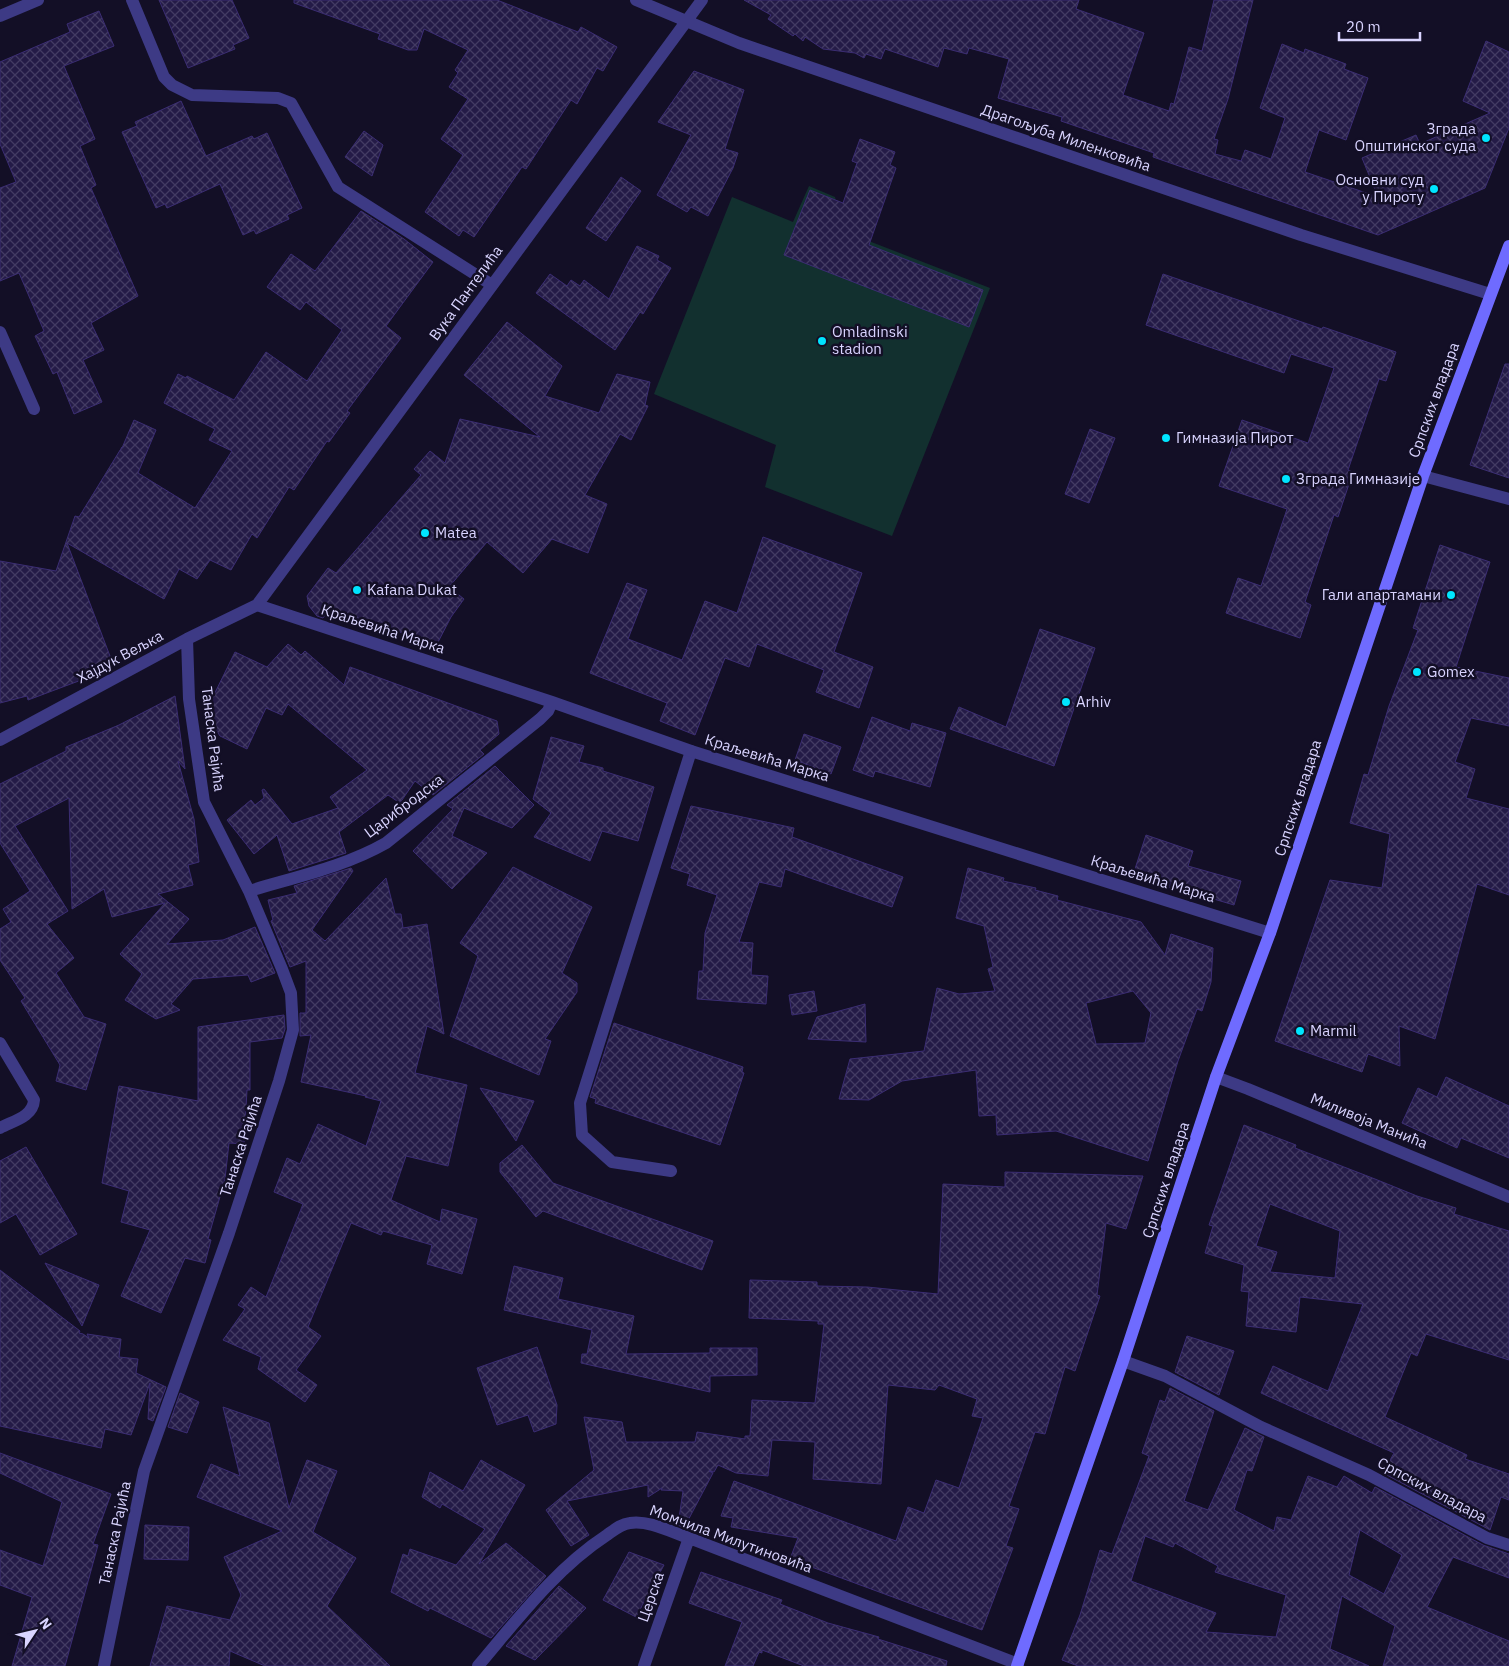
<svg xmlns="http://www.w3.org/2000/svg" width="1509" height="1666" viewBox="0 0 1509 1666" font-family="'IBM Plex Sans',sans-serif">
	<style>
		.garden { fill: #12302f }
		.building { fill: url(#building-cross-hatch); stroke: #3b2d73; fill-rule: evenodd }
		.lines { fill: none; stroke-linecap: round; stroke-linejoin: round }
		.service { stroke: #3d3a85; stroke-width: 12 }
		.minor { stroke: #3d3a85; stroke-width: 12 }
		.secondary { stroke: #6f6bff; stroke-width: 12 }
		.poi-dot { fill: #00e5ff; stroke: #130f26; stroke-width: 2 }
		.labels { text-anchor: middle; stroke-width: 5; stroke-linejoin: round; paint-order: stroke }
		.poi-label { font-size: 15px; fill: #d9d4ff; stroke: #130f26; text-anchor: start }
		.street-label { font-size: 15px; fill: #d9d4ff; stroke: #130f26 }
	</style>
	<defs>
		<pattern id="building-cross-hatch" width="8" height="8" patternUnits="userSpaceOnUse" patternTransform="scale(1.25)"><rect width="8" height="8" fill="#241b47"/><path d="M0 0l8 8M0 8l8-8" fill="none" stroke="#433b63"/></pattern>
	</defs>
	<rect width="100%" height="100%" fill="#130f26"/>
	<!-- garden -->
	<path class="garden" d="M809,186l26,11 8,34 147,57 -98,248 -127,-49 11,-42 -122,-51 78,-197 61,25z"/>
	<!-- building -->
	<path class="building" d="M159,0h73l17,38 -16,7 2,4 -47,19z
		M294,0h203l81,32 3,-5 36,20 -14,24 -6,-3 -20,36 -6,-4 -45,69 -4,-2 -48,70 -11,-7 -4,6 -34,-24 38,-57 -22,-16 27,-40 -19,-12 9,-14 -3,-3 13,-20 -44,-21 -7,21h-9l-30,-11 2,-5 -86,-31z
		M744,0h335l-3,9 68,24 -21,62 46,16 2,-8 3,1 15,-57 13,4 12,-51h39l-25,99 -14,40 4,1 -3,14 26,7 4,-11 26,9 14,-41 -25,-10 22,-64 22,9 1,-4 41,15 -2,5 24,9 -22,62 -27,-10 -14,42 73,25 -16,-39 54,-23 4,9 70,-31 -27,-12 23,-60 23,11v76l-24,60 -107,47 -225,-78 1,-4 -93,-32 1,-4 -64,-19 11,-39 -40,-11 -2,6 -23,-6 -6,19 -53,-18 -4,10 -15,-5 -2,4 -9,-5 -32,-4 -18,-12 -2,4 -8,-7 -2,2 -25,-17 3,-4z
		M99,11l15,35 -50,20 31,73 -15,7 16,39 -5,3 47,108 -47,27 13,27 -21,10 19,42 -28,12 -17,-42 -4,2 -18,-38 9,-5 -25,-58 -19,8v-93l16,-6 -16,-38v-82l70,-30 -3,-8z
		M694,71l50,19 -19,59 13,4 -5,15 -25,48 -17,-9 -4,5 -30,-17 34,-60 -33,-13z
		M181,101l25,55 46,-20 2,3 13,-6 35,75 -15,7 2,4 -33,15 -2,-4 -11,5 -23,-51 -53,24 -2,-4 -9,4 -34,-76 15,-6 -2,-4z
		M364,131l19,14 -11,31 -27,-19z
		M860,139l35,13 -5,13 6,3 -27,77 114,45 -14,37 -185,-72 26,-65 33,13 14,-40 -5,-2z
		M621,177l20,14 -35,50 -20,-13z
		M361,211l43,28 29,23 -47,64 15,12 -54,73 3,2 -21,29 -2,-1 -33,49 -5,-3 -32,51 -5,-4 -21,36 -21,-10 -13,19 -18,-10 -15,30 -97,-56 46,121 -29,15 -56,21 -1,-4 -27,7v-142l56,10 19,-55 4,1 43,-70v1l12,-28 22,10 -18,43 57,35 37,-57 -23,-11 6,-11 -51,-26 14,-29 8,4 1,-2 47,24 32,-48 41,29 35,-51 -36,-28 -6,8 -33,-23 24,-33 24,17z
		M637,246l22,10 -2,4 14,8 -28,46 -3,-2 -25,38 -79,-57 14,-19 17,12 4,-6 9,6 4,-6 25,19z
		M1163,274l159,55 1,-2 73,25 -10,29 -7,-2 -31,91 5,2 -15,45 -4,-2 -29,87 6,3 -11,33 -74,-25 12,-35 23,8 26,-77 -68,-23 23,-66 66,23 26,-75 -43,-14 -7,19 -138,-48z
		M507,322l55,44 -17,30 54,17 18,-39 33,8 -5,23 3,1 -17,34 -11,-6 -35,61 22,9 -19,49 -36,-14 -29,34 -36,-31 -38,45 15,12 -13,18 -15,29 -31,-10 1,-2 -77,-25 -6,9 -6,-2 -8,-10 -2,-10 21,-28 8,5 85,-98 -7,-6 16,-18 15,12 15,-44 80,18 -76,-62z
		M1505,364h4v114l-39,-13z
		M1090,429l25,9 -26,65 -24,-9z
		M763,537l99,36 -28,79 39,15 -14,41 -43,-16 8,-22 -67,-26 -8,23 -24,-9 -30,77 -35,-14 7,-18 -77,-30 37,-90 20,7 -19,49 54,21 23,-59 32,12z
		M1440,545l50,17 -34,105 53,11v48l-38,-8 -16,44 20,7 -9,29 43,11v86l-32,-11 -42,155 -36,-13 1,40 -32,-12 -6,18 -87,-31 55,-161 52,8 8,-54 -40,-11 14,-49 4,1 21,-69 29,-76 -5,-2z
		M1040,629l55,19 -41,118 -104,-37 9,-22 47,20z
		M288,644l13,11 4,-4 39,34 6,-18 147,54 2,13 -19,16 4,4 -51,41 -18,-14 -15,22 -12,-8 -49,37 7,21 -57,18 -12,-36 -23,19 -27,-34 24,-20 4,5 9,-7 -2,-8 2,-1 28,35 46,-16 -8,-11 37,-27 -79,-66 -6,11 -16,-7 -19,41 -27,-13 -15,-23 30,-61 32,15z
		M175,696l10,73 -7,-8 16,58 5,43 -11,3 5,20 -35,9 31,25 -22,25 56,-4 32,-13 20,46 -24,9 -3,-7 -55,4 -22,25 9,6 -24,9 -31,-19 17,-26 -22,-20 45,-51 -53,14 -8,-28 -32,20 -3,-111 -54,28 53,85 -21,13 27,34 -18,15 28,44 22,7 -20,66 -30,-9 4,-16 -39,-64 4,-3 -25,-38v-31l11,-7 -8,-13 27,-18 -30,-48v-59l66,-33v-4l53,-22z
		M872,717l38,14 2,-8 34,10 -16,54 -55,-16 -2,6 -20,-7z
		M804,734l37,13 -10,27 -36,-14z
		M551,737l33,9 -5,16 24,6v3l51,16 -16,54 -36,-10 -12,30 -56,-24 17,-24 -18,-14z
		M495,766l39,39 -22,23 -48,-20 -12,28 35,17 -35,36 -39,-38 40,-42 -6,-4z
		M691,806l103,22 -2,9 111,40 -11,30 -107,-38 -4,18 -22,-5 -20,60 14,1 -2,32 17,1 -2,28 -69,-5 2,-28h4l2,-38 12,-38 -30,-10 3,-11 -19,-6z
		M1146,835l47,16 -5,15 53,15 -7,24 -54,-16 -1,2 -46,-16z
		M513,867l79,40 -30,66 15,10v9l-32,47 6,2 -12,34 -89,-39 28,-80 -18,-13z
		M351,868l2,3 -41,59 13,11 61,-63 9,36h6l2,14 24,-4 17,110 -17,-8 -12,47 52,12 -19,81 -42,-10 -15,44 49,22 2,-13 35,10 -15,55 -35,-10 5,-19 -49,-14 -2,4 -30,-12 -43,104 13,9 -25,34 21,15 -12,17 -47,-33 3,-12 -38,-17 22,-31 -7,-4 13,-18 15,10 37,-93 -29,-12 13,-34 13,6 18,-40 48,22 15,-45 -16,-4 1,-1 -65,-14 10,-47 -11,1v-23h6v-52l-16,6 -19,-46 2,-1 -5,-20 29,-7 -3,-7z
		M968,868l36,10 -1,3 33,7 -1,2 23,6 -1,4 84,22 24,33 6,-21 42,14 -2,34 -9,29 -5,-2 -19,52 -30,100 -92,-30 -59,4 -1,-20 -17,1 -3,-46 -74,11 -33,19 -30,-1 11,-40 74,-8 13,-63 22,6 36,-3 -7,-22 5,-2 -9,-41 -28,-8zM1133,991l18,22 -6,30 -49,1 -10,-41z
		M814,991l3,20 -25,4 -3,-20z
		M865,1004l1,38 -58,-3 9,-22z
		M284,1015l1,14 -3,9 -32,4v48h-3l-3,54 -15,-1 -4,36 -17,60 3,1 -6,23 -20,-5 -24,55 -40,-17 29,-66 -29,-8 8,-31 -27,-8 17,-97 79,15v-74z
		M614,1023l129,44 -1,5 2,1 -24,72 -125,-42 1,-4 -6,-2z
		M1446,1077l63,29v52l-48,-20 -4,10 -55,-25 16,-35 19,9z
		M480,1088l54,13 -18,40z
		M1244,1125l52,20 -1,3 80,31 42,17 39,12 -2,6 55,17v129l-83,-26 -9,22 -6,-3 -26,64 82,38 -2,4 44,15v26l-8,-3 -11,33 -107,-57 11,-20 -133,-60 12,-27 55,25 35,-87 -63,-7 -4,35 -50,-6 3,-34 -8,-1 3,-26 -39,-12 8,-27 -4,-1zM1270,1204l70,27 -5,47 -65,-6 7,-20 -21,-6z
		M522,1145l31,38 160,58 -11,29 -159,-59 -7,6 -36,-45v-9z
		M26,1147l51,87 -37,21 -24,-41 -16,9v-62z
		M1005,1172l138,4 -17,53 -20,-6 -9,72 3,1 -25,75 -10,-4 -20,67 -10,-2 -26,74 10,3 -13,37 7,2 -31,82 -192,-71 8,-21 -67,-11 2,-9 -12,-2 13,-35 162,60 12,-34 16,6 12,-33 23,8 24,-70 -11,-2 5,-17 -38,-14 -4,5 -47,-5 -7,99 -68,-5 2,-37 -43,-2 -4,36 -32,-3 -18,-8 -4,7 -5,-1 4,2 -29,55 -6,-3 5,-34 -22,-1 1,-2 -14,9v-12l-81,16 22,34 -18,11 -25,-36 48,-40 -10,-53 38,5 4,20h69l2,-10 48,7v-3h5l2,-36 63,3 9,-79h-6v-3l-69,-3 1,-38 67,2v4l50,1 71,7 5,-110 62,3z
		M45,1263l54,22 -17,41z
		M514,1266l49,12 -5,21 76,17 -8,38 84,-1v-5h47v27l-47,1v16l-129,-29 1,-9h5l5,-24 -88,-20z
		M0,1270l80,61 -1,2 4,1 6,4 -2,-4 34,5 -2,18 19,2 -2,14 30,14 -13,34 -5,-2 2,-36 -19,52 -26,-6 -4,19 -101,-22z
		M1187,1336l47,15 -15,44 -44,-23z
		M537,1347l20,58 -1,19 -22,8 -6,-17 -31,10 -20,-57z
		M1170,1388l44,23 -30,90 24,9 37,-82 19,9 -12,34 -5,-1 -13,40 40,21 3,-14 14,3 17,-44 29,11 7,-11 28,17 3,-6 108,58 26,9v24l-56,-21 -26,50 82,34v25h-126l12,-40 -53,-30 -12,53 39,17h-291l-16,-6 18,-45 20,-65 12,4 37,-98 -7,-3 18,-53 5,2zM1360,1530l42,25 -18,39 -35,-19zM1145,1536l28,11 2,-4 43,23 -3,6 71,23 -10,42 -70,-5 10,-19 -85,-32z
		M180,1393l19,9 -12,31 -19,-6z
		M223,1407l46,16 20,85 18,-48 30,11 -24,61 43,26 -29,48 63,60h-125l-35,-15 -1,15h-79l17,-60 63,14 11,-25 -17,-38 58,-26 -85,-34 14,-33 29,12z
		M0,1453l111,41 -18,50 5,1 -33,121h-53l20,-69 -32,-12v-35l43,16 19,-64 -62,-29z
		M481,1460l44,25 -46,79 27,-21 40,33 -55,62 -61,-30 -2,3 -37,-19 12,-38 5,2 2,-7 46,16 29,-36 -43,-25 -2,4 -18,-11 8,-25 33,19z
		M145,1525l44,2 -1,33 -44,-1z
		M629,1552l35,13 -28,52 -33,-17z
		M701,1572l81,28 -2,4 48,19 51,14 -1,2 69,22 -1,5h-142l-42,-16v3l-3,-1 -6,14h-28l17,-44 -53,-19z
		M559,1586l27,22 -51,52 -29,-14z"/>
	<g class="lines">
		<!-- service -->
		<path class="service" d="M132,0l32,77 8,8 20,10 86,3 13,5 47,84 154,98
			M671,1171l-59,-9 -30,-27 -2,-32 111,-352
			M1123,1361l42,15 96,51 108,48 118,63 22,7"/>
		<!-- minor -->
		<path class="minor" d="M636,0l103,43 562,192 189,59
			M0,16l38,-16
			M0,332l34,77
			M1423,476l86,23
			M257,605l295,97 139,49 579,182
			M0,740l187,-101 70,-34 445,-605
			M249,891c46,-14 95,-24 137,-48l154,-124 8,-8 4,-9
			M0,1043l34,57c-1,17 -21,21 -34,28
			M1216,1077l32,12 261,108
			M104,1666l40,-195 85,-238 50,-152 14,-51 -2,-37 -9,-24 -33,-78 -45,-89 -15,-103 -2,-60
			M478,1666c39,-46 77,-97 129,-131 7,-5 14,-11 23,-12 19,-3 41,9 59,15l329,126
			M644,1666l45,-128"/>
		<!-- secondary -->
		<path class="secondary" d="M1017,1666l106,-305 93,-284 54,-144 153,-457 86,-230"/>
	</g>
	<!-- markers -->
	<g class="poi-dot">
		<circle cx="1486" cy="138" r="5"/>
		<circle cx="1434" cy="189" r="5"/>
		<circle cx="822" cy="341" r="5"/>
		<circle cx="1166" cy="438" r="5"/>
		<circle cx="1286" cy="479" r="5"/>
		<circle cx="425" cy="533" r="5"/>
		<circle cx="357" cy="590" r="5"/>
		<circle cx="1451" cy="595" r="5"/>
		<circle cx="1417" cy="672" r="5"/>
		<circle cx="1066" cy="702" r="5"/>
		<circle cx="1300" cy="1031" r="5"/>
	</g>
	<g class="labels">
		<!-- poi labels -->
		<g class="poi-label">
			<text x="1476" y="134" text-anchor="end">Зграда<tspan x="1476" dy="17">Општинског суда</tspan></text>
			<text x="1424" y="185" text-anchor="end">Основни суд<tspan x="1424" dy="17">у Пироту</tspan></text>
			<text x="832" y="337">Omladinski<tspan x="832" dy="17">stadion</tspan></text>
			<text x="1176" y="443">Гимназија Пирот</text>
			<text x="1296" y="484">Зграда Гимназије</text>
			<text x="435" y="538">Matea</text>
			<text x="367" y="595">Kafana Dukat</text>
			<text x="1441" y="600" text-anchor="end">Гали апартамани</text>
			<text x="1427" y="677">Gomex</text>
			<text x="1076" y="707">Arhiv</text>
			<text x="1310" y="1036">Marmil</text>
		</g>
		<!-- street labels -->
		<g class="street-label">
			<text transform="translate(1066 138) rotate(19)" y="5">Драгољуба Миленковића</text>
			<text transform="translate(466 293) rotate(-54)" y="5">Вука Пантелића</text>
			<text transform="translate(1434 400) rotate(-70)" y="5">Српских владара</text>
			<text transform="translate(383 629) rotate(18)" y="5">Краљевића Марка</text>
			<text transform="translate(120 657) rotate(-28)" y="5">Хајдук Вељка</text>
			<text transform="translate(213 739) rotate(83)" y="5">Танаска Рајића</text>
			<text transform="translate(767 758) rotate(17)" y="5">Краљевића Марка</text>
			<text transform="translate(1298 798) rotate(-72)" y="5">Српских владара</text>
			<text transform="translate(404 806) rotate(-37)" y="5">Царибродска</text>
			<text transform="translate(1153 879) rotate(17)" y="5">Краљевића Марка</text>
			<text transform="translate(1369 1121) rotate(22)" y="5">Миливоја Манића</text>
			<text transform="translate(241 1146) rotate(-72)" y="5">Танаска Рајића</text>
			<text transform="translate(1166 1180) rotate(-72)" y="5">Српских владара</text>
			<text transform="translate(1432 1490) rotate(28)" y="5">Српских владара</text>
			<text transform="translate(115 1533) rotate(-78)" y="5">Танаска Рајића</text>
			<text transform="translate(731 1539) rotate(20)" y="5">Момчила Милутиновића</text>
			<text transform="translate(651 1597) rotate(-71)" y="5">Церска</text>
		</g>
	</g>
	<!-- north arrow -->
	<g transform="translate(35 1631) rotate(55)" stroke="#130f26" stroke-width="4" paint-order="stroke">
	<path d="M0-4L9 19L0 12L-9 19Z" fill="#d9d4ff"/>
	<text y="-8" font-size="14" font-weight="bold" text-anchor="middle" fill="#d9d4ff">N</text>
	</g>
	<!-- scale -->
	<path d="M1339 32v8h81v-8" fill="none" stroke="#d9d4ff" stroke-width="2.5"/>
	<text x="1346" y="32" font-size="15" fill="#d9d4ff" stroke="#130f26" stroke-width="4" paint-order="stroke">20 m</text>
</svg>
